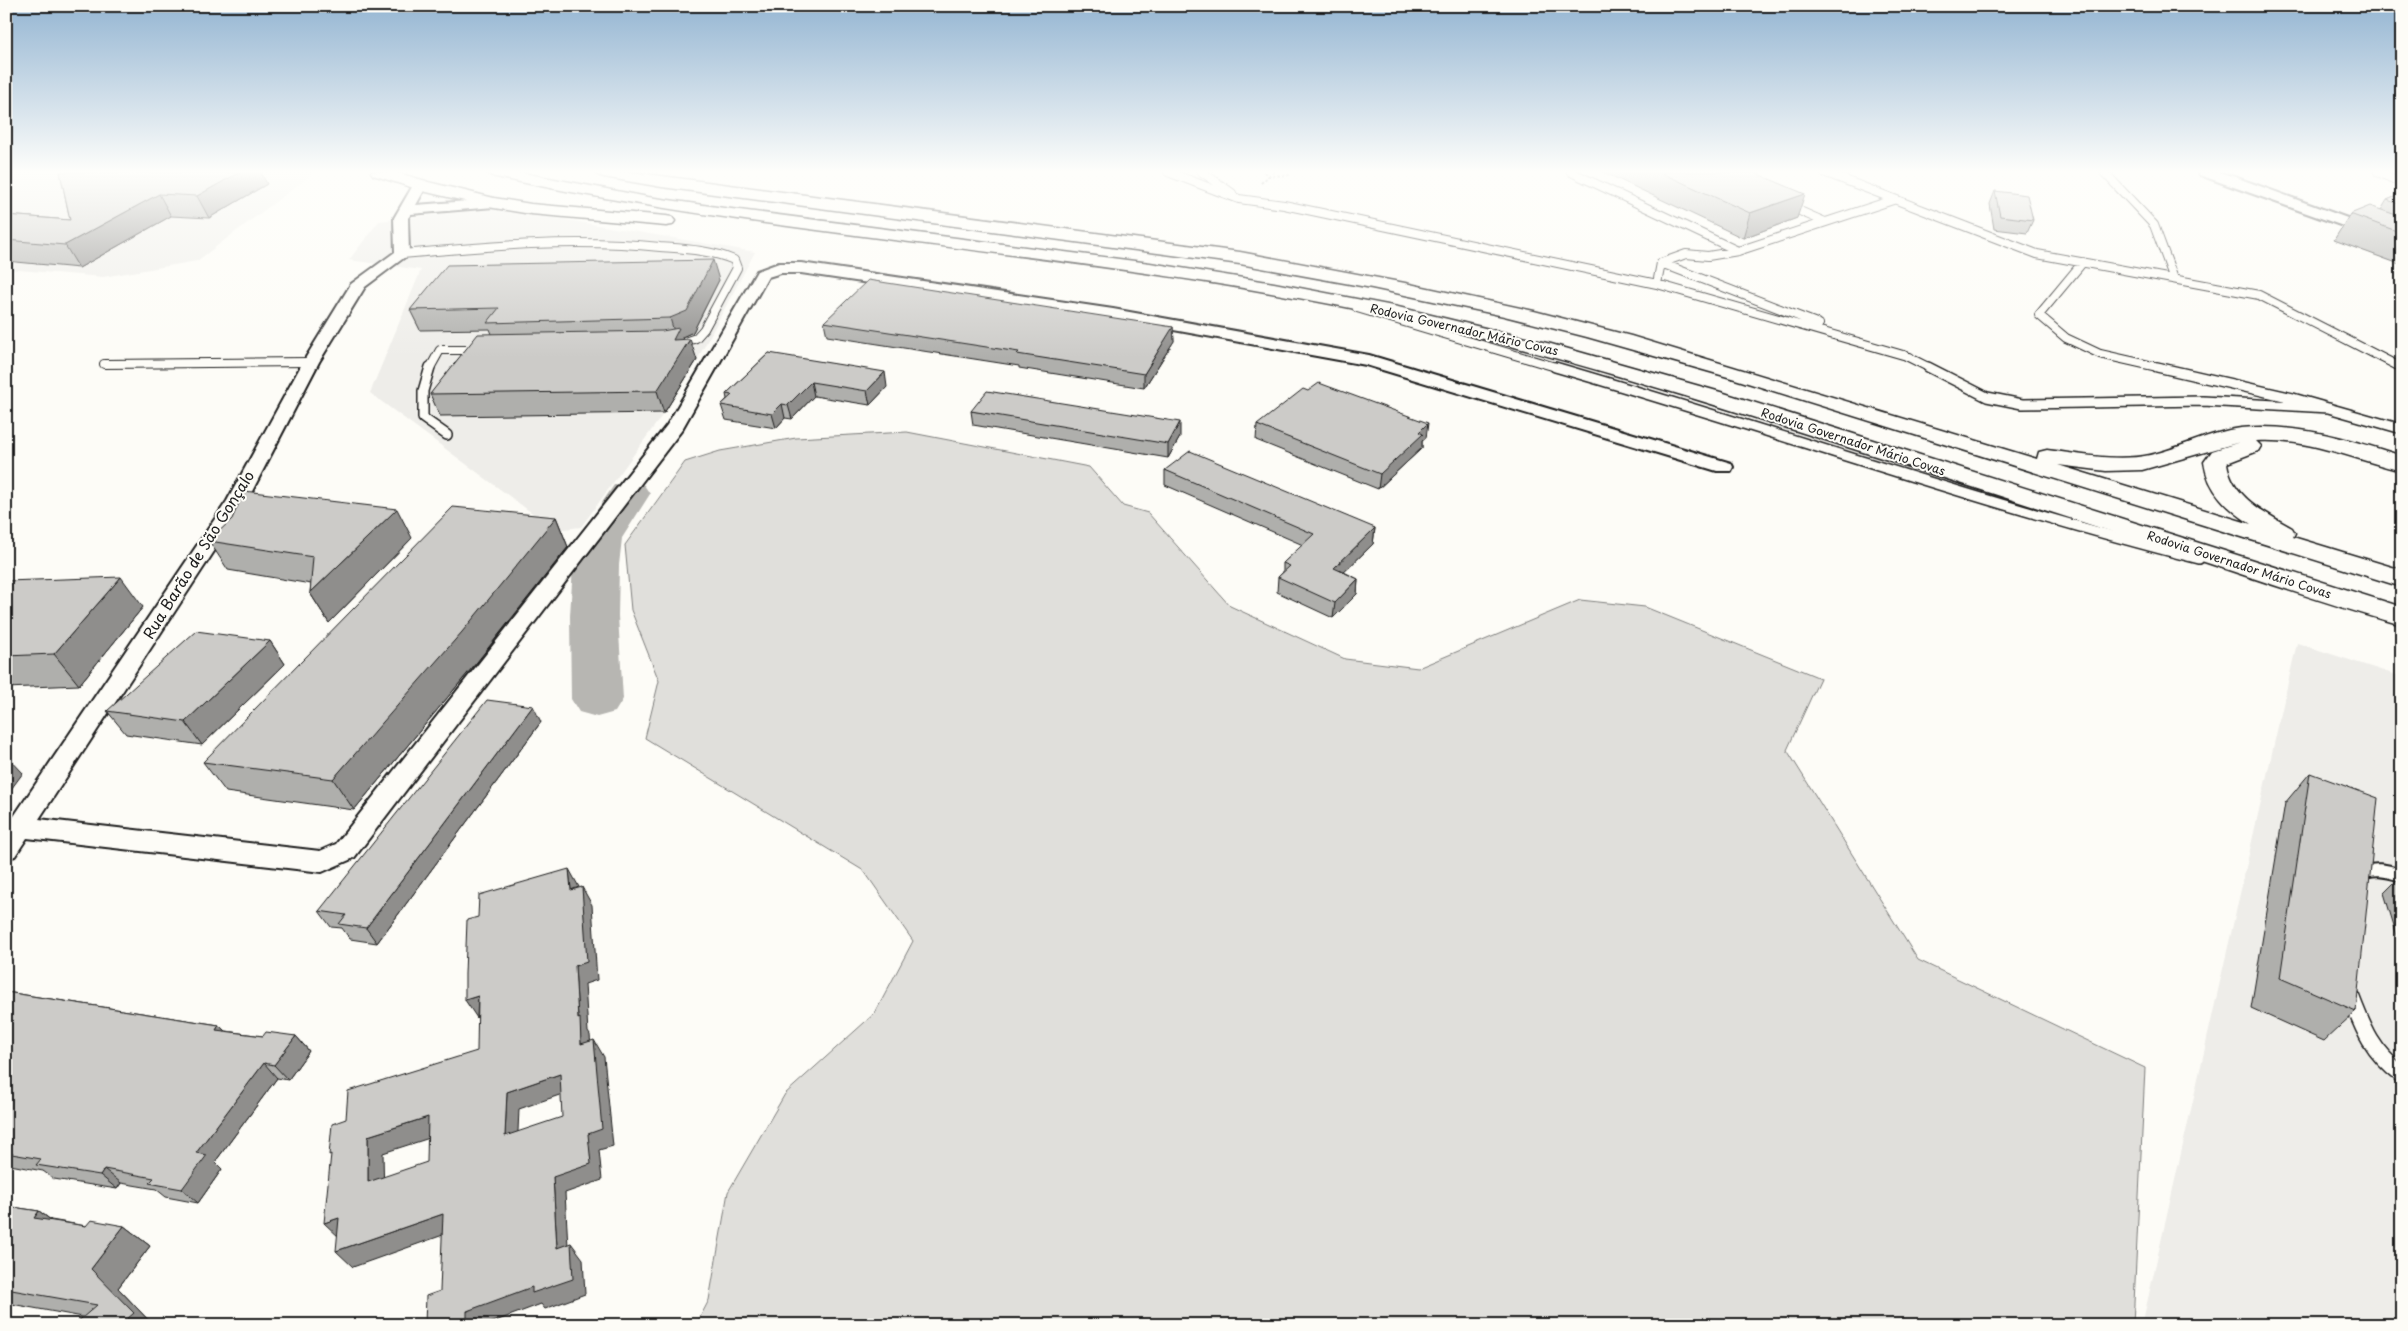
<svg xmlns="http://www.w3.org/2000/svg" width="2408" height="1331" viewBox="0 0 2408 1331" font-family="'Playpen Sans',sans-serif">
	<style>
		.built { fill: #eeede9 }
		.green { fill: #e0dfdb; stroke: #7e7e7c }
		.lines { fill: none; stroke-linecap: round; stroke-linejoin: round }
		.river { fill: #b7b6b2; fill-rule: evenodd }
		.lane-far3-casing { stroke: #1c1c1c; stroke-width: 10 }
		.lane-far2-casing { stroke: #1c1c1c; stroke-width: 12 }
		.lane-far1-casing { stroke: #1c1c1c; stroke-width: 16 }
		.lane-casing { stroke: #1c1c1c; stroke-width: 19 }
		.street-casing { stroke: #1c1c1c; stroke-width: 4 }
		.secondary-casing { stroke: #1c1c1c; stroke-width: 3 }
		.highway-casing { stroke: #1c1c1c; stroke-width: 3 }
		.path { stroke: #1c1c1c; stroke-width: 2; stroke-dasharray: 2.5 2.5; stroke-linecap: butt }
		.lane-far3 { stroke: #fdfcf7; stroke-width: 8 }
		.lane-far2 { stroke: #fdfcf7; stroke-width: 9 }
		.lane-far1 { stroke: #fdfcf7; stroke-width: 12 }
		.lane { stroke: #fdfcf7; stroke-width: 16 }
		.street { fill: #fdfcf7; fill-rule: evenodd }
		.secondary { fill: #fdfcf7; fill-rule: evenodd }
		.highway { fill: #fdfcf7; fill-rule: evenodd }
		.wall { fill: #afafac; stroke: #1c1c1c }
		.shaded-wall { fill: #8f8e8c; stroke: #1c1c1c }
		.building { fill: #cccbc8; stroke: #1c1c1c; fill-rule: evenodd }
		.labels { text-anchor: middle; stroke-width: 4; stroke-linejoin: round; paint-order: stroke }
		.far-street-label { font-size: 12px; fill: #1c1c1c; stroke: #fdfcf7 }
		.street-label { font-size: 15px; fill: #1c1c1c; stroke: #fdfcf7 }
	</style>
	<rect width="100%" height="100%" fill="#fdfcf7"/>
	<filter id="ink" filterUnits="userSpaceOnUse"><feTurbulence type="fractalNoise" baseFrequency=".02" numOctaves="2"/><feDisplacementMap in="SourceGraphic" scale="10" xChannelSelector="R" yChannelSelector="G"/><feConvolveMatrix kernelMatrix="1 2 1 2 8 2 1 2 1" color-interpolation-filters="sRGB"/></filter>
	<g filter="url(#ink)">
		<!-- built -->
		<path class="built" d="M11,172h304l-118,89 -94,16 -97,-8v-95z
			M497,208l258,44 -58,108 -36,57 -80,110 -26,3 -185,-137 51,-123 -72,-10 30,-39z
			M2297,643l105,34v648h-260z"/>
		<!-- green -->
		<path class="green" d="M907,432l182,35 34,39 25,7 82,93 115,53 73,9 162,-68 65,7 175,71 -33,72 131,210 227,108 -12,257h-1437l13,-25 19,-108 57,-98 90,-81 38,-72 -49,-70 -219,-133 14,-57 -28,-71 -6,-65 60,-83 35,-11 76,-13z"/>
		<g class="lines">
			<!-- river -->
			<path class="river" d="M629,481l15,4 6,9 -28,44 -3,27 -1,51 5,83 -8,13 -18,5 -18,-5 -8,-13 -1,-83 3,-51 5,-27 36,-53z"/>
			<defs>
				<path id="lane-far3" d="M1168,172l71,27 45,6 373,79 253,73
					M1202,172l30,21
					M1571,172l167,79
					M1824,172l213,82 222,41 143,73
					M2104,172l50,53 20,54
					M2378,172l24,11
					M1786,205l39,17
					M402,254c86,-8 172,-16 258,-7 25,2 50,3 74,13l3,8 -33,61 -8,9 -20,7
					M2083,262l-44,53 27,23 34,16 62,14
					M1661,263l158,61
					M1657,284l4,-21 25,-9 22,2 30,-5 155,-51
					M1357,308l202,60
					M1904,355l26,13
					M104,364l207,-2
					M430,368l10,-18h40"/>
				<path id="lane-far2" d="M430,367l-7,24v27l24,17
					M1555,367c215,62 427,137 644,192
					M1928,367l59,30 35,7 181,-3 126,7
					M2157,367l136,31 109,31
					M2400,367l2,1"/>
				<path id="lane-far1" d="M2359,876c12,-10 29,-5 43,-1"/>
				<path id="lane" d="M2351,997c13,34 21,55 51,78"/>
				<path id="street" d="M2198,172h20l17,5 167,61v9l-202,-72z
					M420,181l7,4 -11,20 78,-6 7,4 -7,4 -83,7 -3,4 1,36 -44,33 -46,75 -72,139 -208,318 281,32 16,-7 331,-419 90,-154 22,-8h22l312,46 256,46 362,108 2,4 -2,4h-14l-351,-106 -253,-46 -312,-46h-20l-13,4 -87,154 -327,427 -32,14 -295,-34 -12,18 -9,3v-31l221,-327 76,-139 48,-78 44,-32 -1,-34 21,-36z"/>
				<path id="secondary" d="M371,172h24l31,9 2,4 -2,4 -6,1 -47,-15z"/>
				<path id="highway" d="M488,172h30l130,25 76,11 426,55 124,20 124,24 153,37 173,49 678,214v18c-73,-20 -145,-46 -216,-69 -116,-38 -232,-75 -348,-112 -144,-46 -288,-91 -436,-125 -299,-67 -607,-78 -906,-142l-6,-2z
					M596,172h35l609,80 165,31 129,28 97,25 406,123 2,-7 8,-2c33,4 69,12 103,5 31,-7 59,-23 91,-27 55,-5 109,11 161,28v15c-49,-12 -94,-33 -146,-30l5,5 -3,5 -31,12c5,34 37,49 65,65l3,5 -2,4 109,33v17l-667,-208 -148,-42 -83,-21 -132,-28 -132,-24 -578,-77 -58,-10 -6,-2zM2240,442l-28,9 -8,11c4,29 24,47 47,62l-193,-59 48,6 36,-1z
					M420,180l74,18 37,6 135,12 6,1 3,4 -3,4 -6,1 -135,-12 -37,-6 -80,-19 -2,-4 2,-4z"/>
			</defs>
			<!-- lane-far3 casing -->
			<use href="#lane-far3" class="lane-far3-casing"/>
			<!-- lane-far2 casing -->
			<use href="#lane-far2" class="lane-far2-casing"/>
			<!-- lane-far1 casing -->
			<use href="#lane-far1" class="lane-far1-casing"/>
			<!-- lane casing -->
			<use href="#lane" class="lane-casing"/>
			<!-- street casing -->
			<use href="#street" class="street-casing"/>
			<!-- secondary casing -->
			<use href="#secondary" class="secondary-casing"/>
			<!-- highway casing -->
			<use href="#highway" class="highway-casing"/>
			<!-- path -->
			<path class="path" d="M1264,172l4,4 23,-1
				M1261,183l12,-11"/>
			<!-- lane-far3 -->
			<use href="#lane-far3" class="lane-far3"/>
			<!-- lane-far2 -->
			<use href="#lane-far2" class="lane-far2"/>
			<!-- lane-far1 -->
			<use href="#lane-far1" class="lane-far1"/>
			<!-- lane -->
			<use href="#lane" class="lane"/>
			<!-- street -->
			<use href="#street" class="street"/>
			<!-- secondary -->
			<use href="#secondary" class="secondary"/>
			<!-- highway -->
			<use href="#highway" class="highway"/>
		</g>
		<!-- wall -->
		<path class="wall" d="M60,172l207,12 -58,34 -38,-2 -92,52 -73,-7v-46l64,5z
			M1603,172h150l44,46 -54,20z
			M1995,191l38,29 -6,13 -33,-4 -4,-25z
			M2402,194v71l-68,-25 16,-26 31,-4 6,-10z
			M719,280l-26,52 -11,5v3l15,20 -33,53 -224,3 -10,-22 62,-60 -2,-5 -70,1 -10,-20z
			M824,322l349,5 1,14 -30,47 -125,-20v-2l-192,-30z
			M769,353l118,34 -17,18 -56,-9 -22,23 -7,-1 -9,10 -50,-8 -5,-15 6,-6 -1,-5z
			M971,411l209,26 -12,21 -195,-33z
			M1257,425l169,13 -4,3v7l-44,41 -122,-49z
			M1165,470l210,58 -2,16 -29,28 14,7 -1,15 -24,24 -56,-26 1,-15 5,-5v-9l20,-18 -138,-60z
			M556,517l12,30 -91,115 -123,148 -128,-18 -23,-30z
			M412,538l-83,85 -19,-30 1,-9 -83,-14 -19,-29z
			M6,581l137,26 -64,78 -73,3z
			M270,641l15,23 -83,81 -76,-11 -19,-23z
			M541,722l-164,221 -27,-4 -8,-11 -11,-1 -12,-16z
			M2310,773l46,238 -32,30 -73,-33 34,-205z
			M2402,875v77l-18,-59z
			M6,992l213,33 6,6 38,5h33l13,15 -21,29 -11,-2 -62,84 7,7 -24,34 -32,-6 -10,-8 -35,-6 -4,6 -63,-10 -11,-8 -33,-6 -4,5z
			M6,1206l33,5 12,9 35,6h38l26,20 -32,42 35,37h-79l9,-8 -77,-14z"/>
		<!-- shaded-wall -->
		<path class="shaded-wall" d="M240,172h21l6,12 -58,34 -12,-22z
			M159,194l12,22 -92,52 -14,-23z
			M1805,194l-8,24 -54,20 7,-25z
			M713,260l6,20 -26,52 -11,5 3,11 5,-9 7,21 -33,53 -7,-22 16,-51 2,-5 -5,-17z
			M1173,327l1,14 -30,47v-14z
			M885,372l2,15 -17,18 -3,-14z
			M811,382l3,14 -22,23 -4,-14z
			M782,404l3,14 -9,10 -4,-14z
			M1180,422v15l-12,21v-14z
			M1428,423l-2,15 -4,3v7l-44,41 2,-15 39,-42z
			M397,509l15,29 -83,85 -19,-30z
			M556,517l12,30 -91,115 -123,148 -21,-31z
			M1375,528l-2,16 -40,39 1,-15z
			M121,577l22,30 -64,78 -25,-31z
			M1358,579l-1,15 -24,24 2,-15z
			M270,641l15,23 -83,81 -17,-23z
			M533,706l8,16 -164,221 -11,-15z
			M6,755l17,18 -17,23z
			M569,869l10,18 -8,3z
			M582,887l10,18 5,75 -12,4 3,48 2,3 2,26 -11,-17 -3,-25 -3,-53z
			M478,996l-1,22 -12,-18z
			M219,1025l14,15 -17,-10z
			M296,1036l13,15 -21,29 -14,-15z
			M594,1040l10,17 9,89 -14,4 3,30 -37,13 4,71 -12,-16 -4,-71 35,-43z
			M264,1063l13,15 -62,84 7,7 -24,34 -16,-14 14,-36z
			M560,1074l11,17 -52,18 -2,44 -12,-17 2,-44z
			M428,1117l14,17 -59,19 1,45 -16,-16v-46z
			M6,1162l4,3 -4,5z
			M104,1169l17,14 -4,6 -17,-14z
			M39,1211l27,21 -32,-14z
			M443,1214l14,16 -104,37 -17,-16z
			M339,1218l2,21 -17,-16z
			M124,1226l26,20 -32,42 35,37h-20l-6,-6 -36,-50z
			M571,1243l12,16 2,35 -40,15 -4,-5 -56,21h-38z"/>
		<!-- building -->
		<path class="building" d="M60,172h180l-43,24 -38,-2 -94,51 -59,-5v-25l64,5z
			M1659,172h94l52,22 -55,19z
			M1995,191l32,4 6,25 -33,-4z
			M2402,194v11l-15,-5z
			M2370,206l32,11v16l-52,-19z
			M713,260l-26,51 -17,7 -183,5 12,-15 -89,2 37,-45z
			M868,280l305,47 -29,47 -127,-20 2,-2 -195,-30z
			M679,328l-6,12 17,-1 -33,52 -227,3 48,-60 184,-3z
			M769,353l116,19 -18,19 -56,-9 -23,23 -6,-1 -10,10 -51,-9 11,-10 -6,-1z
			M1319,383l109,40 -9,9 4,2 -43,40 -123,-49 46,-36 5,2z
			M987,391l193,31 -12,22 -197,-33z
			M1190,451l185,77 -41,40 24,11 -23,24 -57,-26 12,-11 -7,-3 31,-29 -149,-64z
			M244,491l153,18 -87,84 3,-36 -104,-16 23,-22z
			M453,507l103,10 -94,115 -129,147 -130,-17z
			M121,577l-67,77 -48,2v-75z
			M196,631l74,10 -85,81 -78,-11z
			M487,700l46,6 -167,222 -27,-4 7,-9 -27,-4z
			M2310,773l68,25 -22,213 -76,-33z
			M569,869l2,21 11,-3 5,75 -12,4 3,53 2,-1 1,26 13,-4 8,89 -14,5 3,30 -38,13 4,71 14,-5 2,36 -41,14v-6l-65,24v7l-20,7h-22l1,-29 14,-5 3,-77 -107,37 3,-33 -15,5 7,-69 -2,1 3,-31 14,-5 2,-28 129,-40 1,-55 -13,4v-26l2,-54 11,-3 1,-22zM560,1074l2,43 -57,19 2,-44zM428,1117l-1,45 -59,20v-46z
			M6,992l213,33 -3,5 47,6 3,-4 30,4 -22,29 -10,-2 -68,90 11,2 -25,34 -33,-6 5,-5 -50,-9 -4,6 -64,-10 5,-6 -35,-6z
			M6,1206l33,5 -5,7 52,8 5,-6 33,6 -33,43 43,44 -7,6 6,6h-59l23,-20 -91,-16z"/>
	</g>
	<!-- sky -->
	<linearGradient id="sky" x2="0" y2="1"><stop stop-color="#94b5d2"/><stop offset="0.48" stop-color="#fefefb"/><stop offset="1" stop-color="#fefefb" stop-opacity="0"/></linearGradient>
	<rect width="2408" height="358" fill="url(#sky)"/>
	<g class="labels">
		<!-- far-street labels -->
		<g class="far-street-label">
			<text transform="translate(1464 330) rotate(13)" y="4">Rodovia Governador Mário Covas</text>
			<text transform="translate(1853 442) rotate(18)" y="4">Rodovia Governador Mário Covas</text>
			<text transform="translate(2239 565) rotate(18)" y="4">Rodovia Governador Mário Covas</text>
		</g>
		<!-- street labels -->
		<g class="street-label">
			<text transform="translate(199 555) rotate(-58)" y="5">Rua Barão de São Gonçalo</text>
		</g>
	</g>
	<!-- margin -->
	<rect width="2408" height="1331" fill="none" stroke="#fdfcf7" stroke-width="25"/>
	<rect x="12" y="12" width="2383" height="1306" fill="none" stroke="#1c1c1c" stroke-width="2" filter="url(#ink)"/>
</svg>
